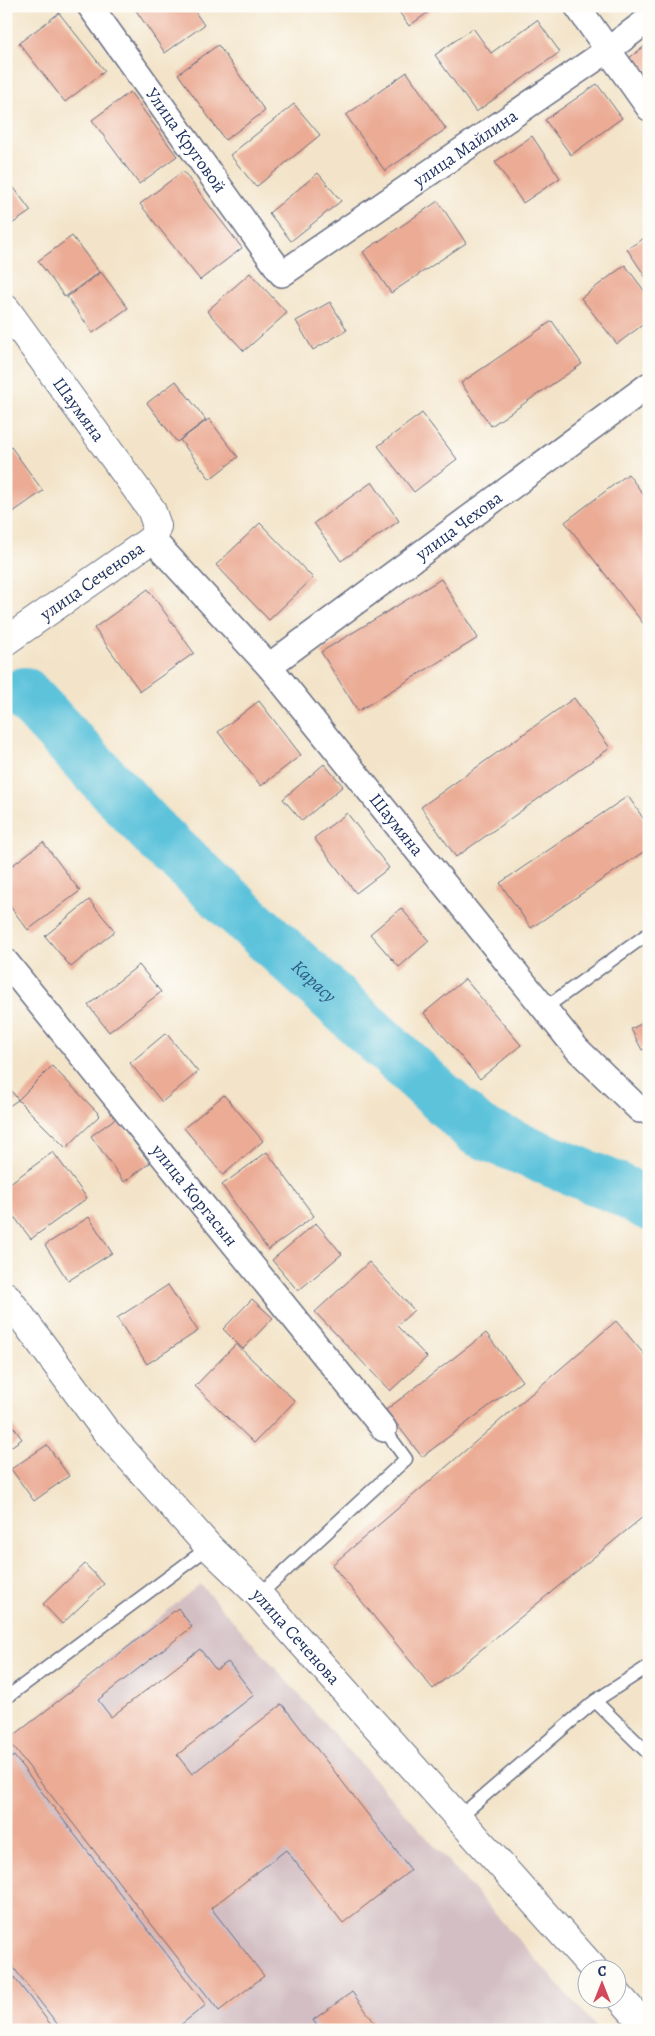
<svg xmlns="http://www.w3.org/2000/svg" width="655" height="2036" viewBox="0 0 655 2036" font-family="Alegreya,serif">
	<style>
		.industrial { fill: #d2bec3 }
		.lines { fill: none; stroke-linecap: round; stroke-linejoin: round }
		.river { stroke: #5dc3db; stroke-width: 52 }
		.building { fill: #ebab94 }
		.service-casing { stroke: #676e83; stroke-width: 15 }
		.minor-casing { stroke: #676e83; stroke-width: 28 }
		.tertiary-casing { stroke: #676e83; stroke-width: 30 }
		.service { stroke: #fff; stroke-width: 12 }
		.minor { stroke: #fff; stroke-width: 25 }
		.tertiary { stroke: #fff; stroke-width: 28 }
		.labels { text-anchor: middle; stroke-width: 4; stroke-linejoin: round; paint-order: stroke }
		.street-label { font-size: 18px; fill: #1b2f5e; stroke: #fdfcf7 }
		.water-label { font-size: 19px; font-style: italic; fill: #2f5b84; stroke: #fdfcf7 }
	</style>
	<rect width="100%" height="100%" fill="#fdfcf7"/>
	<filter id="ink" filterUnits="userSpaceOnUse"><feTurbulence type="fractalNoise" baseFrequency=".02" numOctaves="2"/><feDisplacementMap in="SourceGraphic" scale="10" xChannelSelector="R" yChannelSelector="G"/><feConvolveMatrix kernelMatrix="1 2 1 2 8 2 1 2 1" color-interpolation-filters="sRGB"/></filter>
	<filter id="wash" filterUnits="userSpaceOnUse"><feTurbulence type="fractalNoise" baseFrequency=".0096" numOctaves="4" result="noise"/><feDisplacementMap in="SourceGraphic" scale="20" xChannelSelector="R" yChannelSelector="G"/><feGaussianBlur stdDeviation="1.12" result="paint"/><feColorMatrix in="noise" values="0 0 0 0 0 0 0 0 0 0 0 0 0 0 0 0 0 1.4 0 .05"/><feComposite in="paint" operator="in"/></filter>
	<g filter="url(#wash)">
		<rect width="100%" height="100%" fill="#f3e4c9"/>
		<!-- industrial -->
		<path class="industrial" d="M200,1584l399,446h-593v-287z"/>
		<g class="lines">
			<!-- river -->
			<path class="river" id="s1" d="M24,693l133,143 321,295 141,58 30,16"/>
		</g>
		<g id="blocks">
			<!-- building -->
			<path class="building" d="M133,6h58l13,19 -39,28z
				M395,6h42l-28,20z
				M59,13l46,58 -40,31 -46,-59z
				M537,20l23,32 -84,60 -41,-57 38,-27 18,25z
				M649,43v40l-20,-25z
				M218,45l47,66 -40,29 -47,-66z
				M407,72l39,57 -61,42 -39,-56z
				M597,84l25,34 -51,37 -26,-35z
				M130,92l47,64 -38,28 -47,-64z
				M294,104l26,31 -64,52 -26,-32z
				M532,136l28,42 -37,25 -28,-41z
				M183,171l59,77 -42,32 -60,-76z
				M318,173l23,28 -50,40 -22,-28z
				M6,177l25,34 -25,17z
				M438,201l28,42 -75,50 -28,-41z
				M649,235v47l-22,-33z
				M72,236l27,36 -34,25 -27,-36z
				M625,265l24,32v23l-32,24 -36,-46z
				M101,272l27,36 -35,25 -26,-36z
				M250,273l37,40 -43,38 -37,-40z
				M330,302l17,28 -34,20 -17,-29z
				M552,321l30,43 -91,62 -30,-43z
				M176,381l30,39 -29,22 -30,-39z
				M422,413l35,46 -43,33 -36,-46z
				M209,419l29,38 -28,22 -30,-39z
				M6,440l37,51 -37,26z
				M628,474l21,28v129l-84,-109z
				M372,482l27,39 -58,40 -27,-38z
				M260,523l53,55 -44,42 -53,-55z
				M441,579l37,59 -120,73 -37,-59z
				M148,589l46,64 -54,38 -46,-63z
				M574,698l36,50 -154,109 -35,-50z
				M259,701l42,54 -40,31 -43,-54z
				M324,764l19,22 -41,35 -19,-22z
				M628,796l21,31v21l-118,80 -31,-45z
				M347,813l42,55 -33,25 -42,-55z
				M43,842l37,49 -52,39 -22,-29v-31z
				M89,900l26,31 -44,36 -26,-31z
				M401,908l28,33 -30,26 -29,-33z
				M139,965l22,27 -52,40 -21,-27z
				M465,979l56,66 -41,34 -56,-66z
				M649,1020v26l-7,4 -11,-21z
				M166,1033l32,39 -36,30 -32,-39z
				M52,1066l48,49 -34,33 -48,-48z
				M6,1083l12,17 -12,8z
				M224,1095l39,46 -40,34 -39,-47z
				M116,1118l34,45 -26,19 -33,-46z
				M53,1152l34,46 -56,41 -25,-33v-20z
				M267,1152l47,64 -46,34 -46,-65z
				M89,1217l23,36 -44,28 -23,-36z
				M316,1223l26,31 -44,37 -26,-31z
				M369,1262l45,48 -17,16 30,31 -37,34 -75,-79z
				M168,1285l30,46 -51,33 -30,-46z
				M252,1299l21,19 -30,31 -20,-20z
				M616,1321l33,39v152l-216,177 -101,-124z
				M486,1333l36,48 -100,76 -36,-47z
				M236,1344l59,57 -41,42 -59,-57z
				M6,1416l16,23 -16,11z
				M47,1445l22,31 -35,25 -23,-32z
				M85,1564l19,20 -42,40 -19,-20z
				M178,1608l14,19 -94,73 13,17 89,-68 16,21 12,-8 26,33 -77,60 15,19 90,-70 129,166 -68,53 -57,-73 -75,58 53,68 -45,35 -211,-271z
				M14,1756l192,249 -32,25h-112l-56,-72v-196z
				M6,1967l49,63h-49z
				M352,1992l28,38h-60l-7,-10z"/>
		</g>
	</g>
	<g filter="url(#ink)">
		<use href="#blocks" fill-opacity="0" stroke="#676e83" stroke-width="1"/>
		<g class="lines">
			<defs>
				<path id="service" d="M545,1008l104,-75
					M259,1595l147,-136 -22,-30
					M6,1698l203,-151
					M595,1701l54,53
					M458,1818l137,-117 54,-35"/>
				<g id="minor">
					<path id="s2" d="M90,6l192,268 326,-224 41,-31"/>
					<path d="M577,6l72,102"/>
					<path id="s3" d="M152,539l117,127 308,383 63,61"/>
					<path id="s4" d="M269,666l380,-281"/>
					<path id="s5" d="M6,962l378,467"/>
				</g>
				<g id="tertiary">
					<path id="s6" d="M6,309l145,200 6,17 -5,13 -146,102"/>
					<path id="s7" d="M6,1296l99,134 104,117 50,48 334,373"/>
					<path d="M618,1995l31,35"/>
				</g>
			</defs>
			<!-- service casing -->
			<use href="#service" class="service-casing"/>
			<!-- minor casing -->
			<use href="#minor" class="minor-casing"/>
			<!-- tertiary casing -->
			<use href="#tertiary" class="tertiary-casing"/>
			<!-- service -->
			<use href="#service" class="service"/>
			<!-- minor -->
			<use href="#minor" class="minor"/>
			<!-- tertiary -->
			<use href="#tertiary" class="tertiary"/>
		</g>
	</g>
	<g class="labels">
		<!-- street labels -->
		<g class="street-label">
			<text dy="6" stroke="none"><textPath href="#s2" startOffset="165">Улица Круговой</textPath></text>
			<text dy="6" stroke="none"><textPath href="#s2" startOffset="552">улица Майлина</textPath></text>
			<text dy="6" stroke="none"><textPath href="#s6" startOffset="124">Шаумяна</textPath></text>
			<text dy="6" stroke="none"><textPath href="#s4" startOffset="236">улица Чехова</textPath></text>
			<text transform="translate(92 581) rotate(-35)" y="6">улица Сеченова</text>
			<text dy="6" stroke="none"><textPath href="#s3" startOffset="376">Шаумяна</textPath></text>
			<text dy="6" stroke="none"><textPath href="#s5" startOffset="300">улица Коргасын</textPath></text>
			<text dy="6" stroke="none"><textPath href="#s7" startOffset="448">улица Сеченова</textPath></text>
		</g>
		<!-- water labels -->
		<g class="water-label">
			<text dy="7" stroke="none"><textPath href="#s1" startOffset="409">Карасу</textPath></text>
		</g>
	</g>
	<!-- margin -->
	<rect width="655" height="2036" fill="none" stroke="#fdfcf7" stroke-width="25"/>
	<!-- north arrow -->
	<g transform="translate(602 1984)"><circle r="24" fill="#fdfcf7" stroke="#a3aaba"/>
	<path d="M0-4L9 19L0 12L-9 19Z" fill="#d1495b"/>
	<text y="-8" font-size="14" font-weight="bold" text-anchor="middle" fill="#1b2f5e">С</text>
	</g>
</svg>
